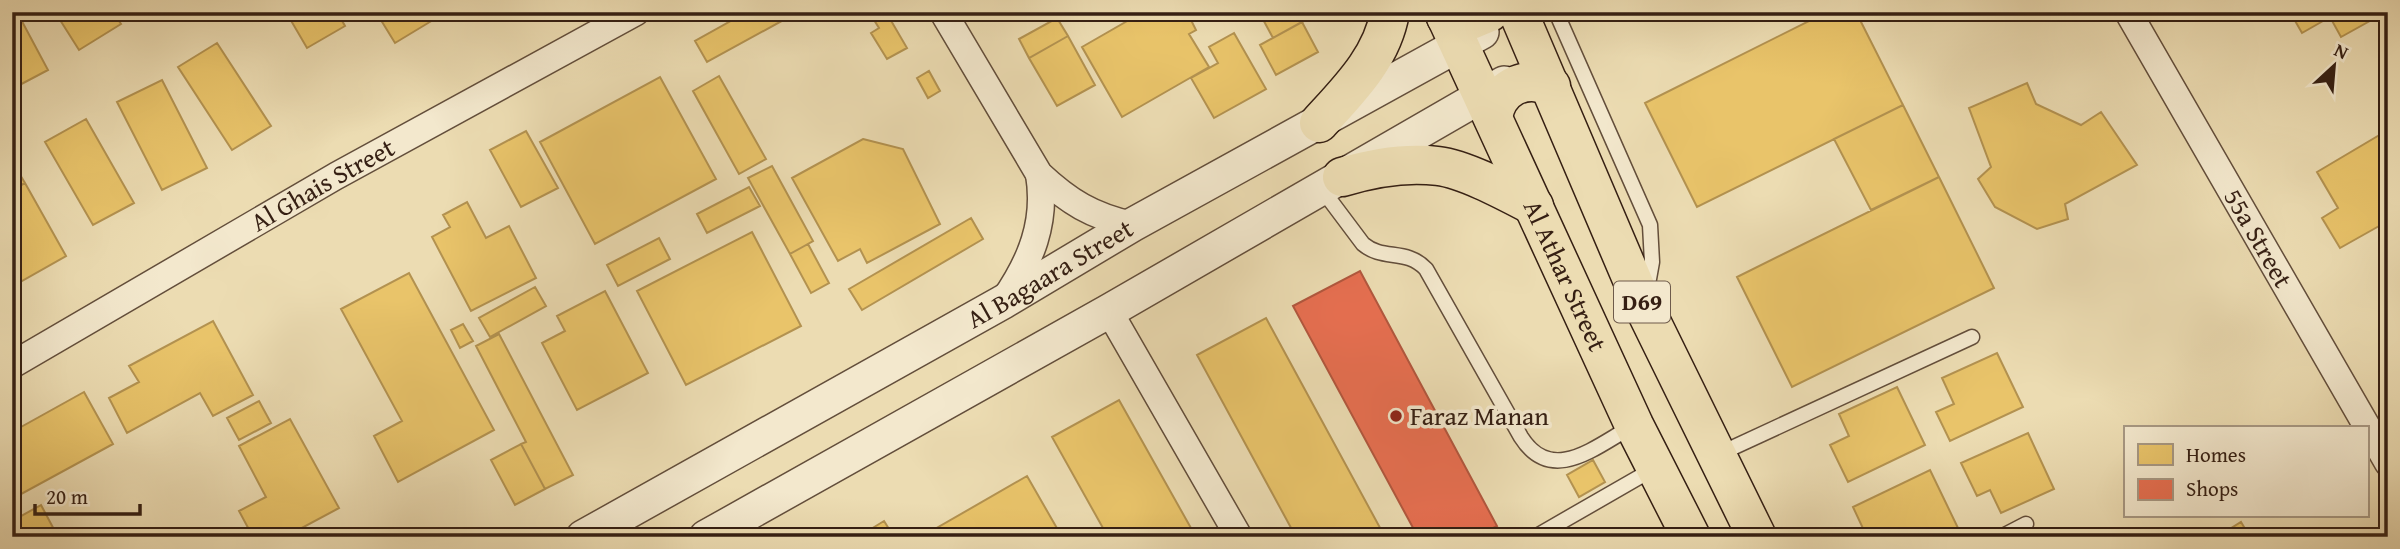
<svg xmlns="http://www.w3.org/2000/svg" width="2400" height="549" viewBox="0 0 2400 549" font-family="'Gentium Book Plus',serif">
	<style>
		.homes { fill: #e9c46a; stroke: #b39250; stroke-width: 2 }
		.shops { fill: #e76f51; stroke: #b2573e; stroke-width: 2 }
		.lines { fill: none; stroke-linecap: round; stroke-linejoin: round }
		.service-casing { stroke: #634e3b; stroke-width: 17 }
		.minor-casing { stroke: #634e3b; stroke-width: 29 }
		.tertiary-casing { stroke: #634e3b; stroke-width: 36 }
		.primary-casing { stroke: #351f13; stroke-width: 41 }
		.service { stroke: #f3e8cd; stroke-width: 14 }
		.minor { stroke: #f3e8cd; stroke-width: 26 }
		.tertiary { stroke: #f3e8cd; stroke-width: 33 }
		.primary { stroke: #ecdcb2; stroke-width: 38 }
		.poi-dot { fill: #8f2418; stroke: #f3e8cd; stroke-width: 2.5 }
		.labels { text-anchor: middle; stroke-width: 7; stroke-linejoin: round; paint-order: stroke }
		.shield { fill: #f3e8cd; stroke: #6e5b4b; stroke-width: 2 }
		.shield-label { font-size: 24px; font-weight: bold; fill: #351f13 }
		.street-label { font-size: 26px; fill: #351f13; stroke: #f3e8cd }
		.poi-label { font-size: 26px; fill: #351f13; stroke: #f3e8cd; text-anchor: start }
	</style>
	<rect width="100%" height="100%" fill="#ecdcb2"/>
	<filter id="stains"><feTurbulence type="fractalNoise" baseFrequency=".00286" numOctaves="4"/><feColorMatrix values="0 0 0 0 .2 0 0 0 0 .09 0 0 0 0 .02 0 0 0 .5 -.17"/></filter>
	<radialGradient id="worn" r=".72"><stop offset=".6" stop-color="#630" stop-opacity="0"/><stop offset="1" stop-color="#630" stop-opacity=".3"/></radialGradient>
	<!-- homes -->
	<path class="homes" d="M12,12h5l31,58 -36,19z
		M55,12h58l8,12 -42,26z
		M286,12h51l8,14 -38,22z
		M376,12h59l3,5 -43,26z
		M747,12h51l-91,50 -12,-21z
		M869,12h17l21,36 -20,11 -16,-26 8,-5z
		M1143,12h44l9,18 -7,4 20,33 -87,50 -40,-70z
		M1259,12h61l-47,26z
		M1827,12h29l47,93 -206,102 -52,-104z
		M2290,12h96l-45,25 -11,-20 -28,16z
		M1057,18l11,18 -39,22 -10,-19z
		M1302,22l16,30 -42,23 -16,-30z
		M1234,33l32,56 -52,29 -23,-40 27,-15 -9,-16z
		M1068,36l27,49 -38,21 -28,-48z
		M217,43l54,83 -39,24 -54,-83z
		M929,71l11,20 -12,7 -11,-20z
		M719,76l47,83 -27,15 -46,-83z
		M660,77l56,102 -121,65 -55,-102z
		M162,80l45,88 -45,22 -45,-88z
		M2027,83l9,21 45,21 20,-13 36,53 -72,39 3,15 -31,10 -42,-22 -17,-28 13,-12 -22,-59z
		M1903,105l36,72 -68,33 -37,-71z
		M86,119l48,84 -41,22 -48,-83z
		M2388,130v91l-48,27 -18,-30 16,-10 -21,-36z
		M526,131l32,57 -37,19 -31,-57z
		M863,139l40,10 37,75 -73,39 -7,-14 -22,12 -46,-83z
		M12,161l13,22 -13,7z
		M772,166l41,75 -23,13 -42,-76z
		M1939,177l55,111 -202,99 -55,-110z
		M25,183l41,73 -53,30 -1,-96z
		M749,187l11,19 -53,27 -10,-19z
		M467,202l19,36 23,-12 27,52 -65,33 -39,-74 18,-10 -7,-12z
		M971,218l12,21 -121,71 -13,-21z
		M752,232l49,94 -115,59 -49,-94z
		M659,238l11,21 -52,27 -11,-21z
		M808,244l21,39 -18,10 -21,-39z
		M409,273l85,157 -96,52 -24,-46 28,-15 -61,-112z
		M535,287l11,19 -56,31 -11,-19z
		M605,291l43,82 -71,37 -35,-67 23,-12 -8,-15z
		M1266,318l119,219h-89l-99,-182z
		M213,321l40,74 -40,21 -13,-23 -73,40 -18,-35 30,-16 -10,-16z
		M463,324l10,17 -13,7 -9,-18z
		M499,334l74,141 -28,14 -24,-45 5,-2 -50,-96z
		M1997,353l26,54 -73,34 -14,-29 18,-8 -12,-26z
		M1897,387l28,58 -77,37 -18,-37 19,-9 -10,-22z
		M84,392l29,52 -101,55v-67z
		M1119,400l77,137h-88l-56,-100z
		M259,401l12,22 -32,17 -12,-22z
		M290,419l49,89 -54,29h-32l-14,-26 27,-14 -27,-51z
		M2028,433l26,56 -53,24 -11,-23 -13,6 -16,-33z
		M521,444l24,45 -30,16 -24,-45z
		M1593,460l12,22 -26,15 -12,-22z
		M1930,470l28,58 -18,9h-49l-1,-3 -5,3h-18l-14,-30z
		M1027,476l35,61h-141z
		M41,505l17,32h-46v-16z
		M884,521l10,16h-36z
		M2241,522l9,15h-33z"/>
	<!-- shops -->
	<path class="shops" d="M1360,271l137,255 -20,11h-59l-125,-231z"/>
	<g class="lines">
		<defs>
			<path id="service" d="M1556,12l94,213 2,37 -5,28
				M1321,188l42,56c20,17 43,4 63,25l95,168c31,49 75,9 112,-11
				M1719,454l253,-117
				M1535,537l120,-69
				M2001,537l25,-13"/>
			<g id="minor">
				<path d="M943,12l96,162c30,28 53,42 93,51"/>
				<path id="s1" d="M2128,12l260,451"/>
				<path d="M1004,300c27,-39 43,-78 35,-126"/>
				<path d="M1109,311l130,226"/>
				<path id="s2" d="M12,365l324,-189 300,-164"/>
			</g>
			<g id="tertiary">
				<path id="s3" d="M583,537l420,-235 129,-77 350,-193"/>
				<path d="M706,537l403,-226 395,-228"/>
			</g>
			<g id="primary">
				<path id="s4" d="M1444,12l190,413 57,112"/>
				<path d="M1518,12l125,293 114,232"/>
				<path d="M1446,17l25,3 19,-8"/>
				<path d="M1493,117c5,-29 30,-42 58,-31"/>
				<path d="M1319,123c30,-33 63,-65 71,-111"/>
				<path d="M1342,177c30,-9 65,-15 96,-11 27,3 71,27 96,40"/>
			</g>
		</defs>
		<!-- service casing -->
		<use href="#service" class="service-casing"/>
		<!-- minor casing -->
		<use href="#minor" class="minor-casing"/>
		<!-- tertiary casing -->
		<use href="#tertiary" class="tertiary-casing"/>
		<!-- primary casing -->
		<use href="#primary" class="primary-casing"/>
		<!-- service -->
		<use href="#service" class="service"/>
		<!-- minor -->
		<use href="#minor" class="minor"/>
		<!-- tertiary -->
		<use href="#tertiary" class="tertiary"/>
		<!-- primary -->
		<use href="#primary" class="primary"/>
	</g>
	<!-- markers -->
	<circle class="poi-dot" cx="1396" cy="416" r="7"/>
	<g class="labels">
		<!-- shield labels -->
		<rect class="shield" x="1614" y="281.5" width="56" height="41" rx="5"/>
		<g class="shield-label">
			<text x="1642" y="310">D69</text>
		</g>
		<!-- street labels -->
		<g class="street-label">
			<text dy="9" stroke="none"><textPath href="#s2" startOffset="359">Al Ghais Street</textPath></text>
			<text dy="9" stroke="none"><textPath href="#s1" startOffset="261">55a Street</textPath></text>
			<text dy="9" stroke="none"><textPath href="#s3" startOffset="536">Al Bagaara Street</textPath></text>
			<text dy="9" stroke="none"><textPath href="#s4" startOffset="290">Al Athar Street</textPath></text>
		</g>
		<!-- poi labels -->
		<g class="poi-label">
			<text x="1410" y="425">Faraz Manan</text>
		</g>
	</g>
	<!-- margin -->
	<rect width="2400" height="549" fill="none" stroke="#ecdcb2" stroke-width="42"/>
	<rect x="14" y="14" width="2372" height="521" fill="none" stroke="#351f13" stroke-width="3.5"/>
	<rect x="21" y="21" width="2358" height="507" fill="none" stroke="#351f13" stroke-width="2"/>
	<!-- legend -->
	<rect x="2124" y="426" width="245" height="91" fill="#f3e8cd" stroke="#a79883" stroke-width="2"/>
	<rect x="2138" y="444" width="35" height="21" fill="#e9c46a" stroke="#a79883" stroke-width="2"/>
	<text x="2186" y="462" font-size="21" fill="#351f13">Homes</text>
	<rect x="2138" y="479" width="35" height="21" fill="#e76f51" stroke="#a79883" stroke-width="2"/>
	<text x="2186" y="496" font-size="21" fill="#351f13">Shops</text>
	<!-- north arrow -->
	<g transform="translate(2334 66) rotate(26)" stroke="#f3e8cd" stroke-width="5" paint-order="stroke">
	<path d="M0-5L12 26L0 18L-12 26Z" fill="#351f13"/>
	<text y="-10" font-size="19" font-weight="bold" text-anchor="middle" fill="#351f13">N</text>
	</g>
	<!-- scale -->
	<path d="M35 504v10h105v-10" fill="none" stroke="#351f13" stroke-width="3.5"/>
	<text x="46" y="504" font-size="21" fill="#351f13" stroke="#f3e8cd" stroke-width="5" paint-order="stroke">20 m</text>
	<rect width="100%" height="100%" filter="url(#stains)"/>
	<rect width="100%" height="100%" fill="url(#worn)"/>
</svg>
